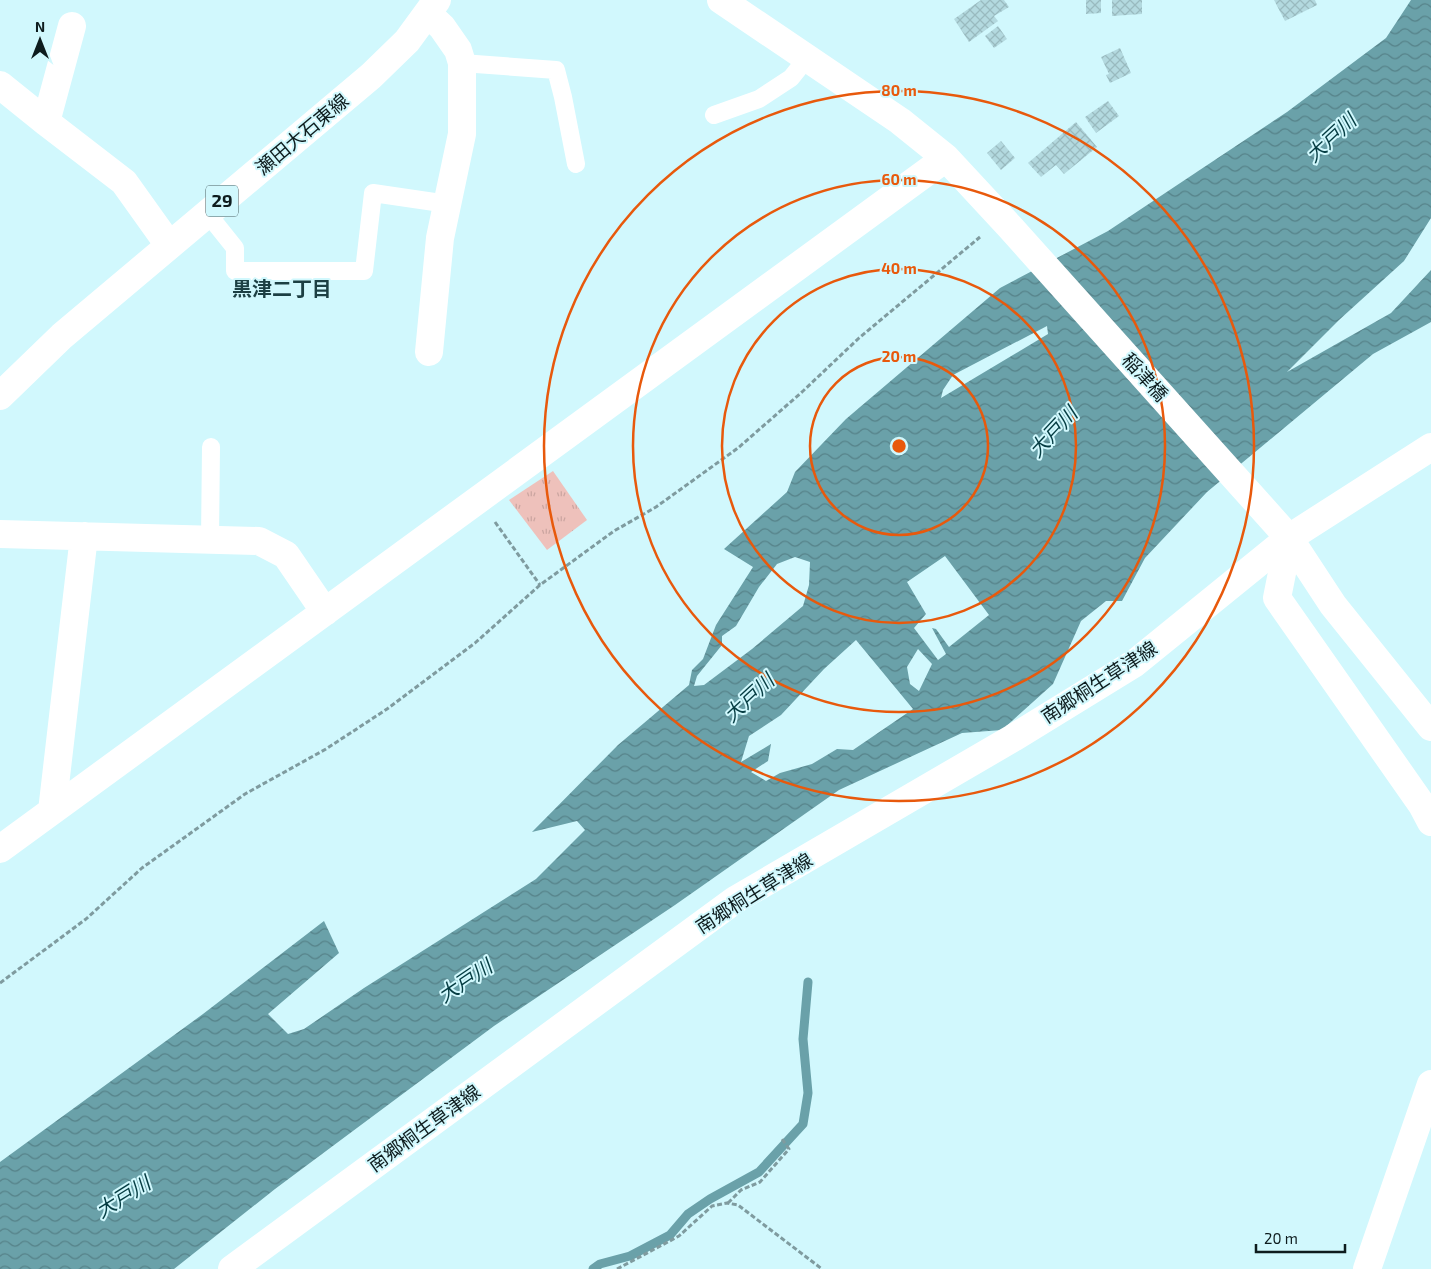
<svg xmlns="http://www.w3.org/2000/svg" width="1431" height="1269" viewBox="0 0 1431 1269" font-family="'Exo 2','Noto Sans JP',sans-serif">
	<style>
		.grass { fill: url(#grass-tufts) }
		.water { fill: url(#water-waves); fill-rule: evenodd }
		.lines { fill: none; stroke-linecap: round; stroke-linejoin: round }
		.stream { stroke: #6aa1a9; stroke-width: 9 }
		.building { fill: url(#building-cross-hatch) }
		.path { stroke: #7f9b9f; stroke-width: 3; stroke-dasharray: 5 2.5; stroke-linecap: butt }
		.lane { stroke: #fff; stroke-width: 18 }
		.street { stroke: #fff; stroke-width: 28 }
		.secondary { stroke: #fff; stroke-width: 28 }
		.primary { stroke: #fff; stroke-width: 28 }
		.ring { fill: none; stroke: #e8590c; stroke-width: 2.5 }
		.labels { text-anchor: middle; stroke-width: 4; stroke-linejoin: round; paint-order: stroke }
		.shield { fill: #d1f8fd; stroke: #485e61; stroke-width: 1 }
		.shield-label { font-size: 18px; font-weight: bold; fill: #0e1c1e }
		.street-label { font-size: 19px; fill: #0e1c1e; stroke: #d1f8fd }
		.water-label { font-size: 20px; font-style: italic; fill: #053c42; stroke: #d1f8fd }
		.neighbourhood-label { font-size: 20px; font-weight: bold; fill: #1c3f43; stroke: #d1f8fd }
		.centre { fill: #e8590c; stroke: #d1f8fd; stroke-width: 2.5 }
		.ring-label { font-size: 15px; text-anchor: middle; font-weight: bold; fill: #e8590c; stroke: #d1f8fd; stroke-width: 4; stroke-linejoin: round; paint-order: stroke }
	</style>
	<defs>
		<pattern id="grass-tufts" width="24" height="20" patternUnits="userSpaceOnUse" patternTransform="scale(1.25)"><rect width="24" height="20" fill="#eec1bb"/><path d="M3 7l-1-3M5 7V3M7 7l1-3M15 17l-1-3M17 17v-4M19 17l1-3" fill="none" stroke="#cba5a0"/></pattern>
		<pattern id="water-waves" width="16" height="10" patternUnits="userSpaceOnUse" patternTransform="scale(1.25)"><rect width="16" height="10" fill="#6aa1a9"/><path d="M0 5q4-4 8 0t8 0" fill="none" stroke="#568289"/></pattern>
		<pattern id="building-cross-hatch" width="8" height="8" patternUnits="userSpaceOnUse" patternTransform="scale(1.25)"><rect width="8" height="8" fill="#b3d9df"/><path d="M0 0l8 8M0 8l8-8" fill="none" stroke="#99babf"/></pattern>
	</defs>
	<rect width="100%" height="100%" fill="#d1f8fd"/>
	<!-- grass -->
	<path class="grass" d="M553,471l34,49 -40,30 -38,-50z"/>
	<!-- water -->
	<path class="water" d="M1411,0h20v218l-27,43 -65,59 -52,52 104,-59 40,-43v52l-58,32 -166,138 -62,66 -23,43h-16l-25,20 -28,63 -51,46 -40,3 -123,57 -164,115 -181,121 -219,163 -101,80h-174v-107l203,-148 121,-93 15,32 -71,61 20,20 16,-5 60,-41 172,-109 49,-49 -8,-9 -45,11 86,-87 71,-60 3,-15 11,-11 13,-34 37,-58 -29,-18 63,-57 8,-20 51,-53 154,-131 108,-57 179,-119 99,-74zM1047,326l1,8 -107,64 2,-8 10,-15zM945,556l44,59 -40,32 -13,-18 -4,-1 14,26 -8,6 -24,-32 12,-14 -19,-32zM795,557l15,5 -1,23 -6,21 -51,43 -48,36 -10,1 3,-10 25,-31v-9l14,-10 23,-39 18,-23zM856,640l57,69 -60,41 -16,-1 -25,15 -32,9 -14,8 -15,-9 17,-11 3,-17 -30,18 8,-26 32,-21 43,-46zM918,649l14,15 -13,27 -9,-7 -3,-17z"/>
	<g class="lines">
		<!-- stream -->
		<path class="stream" d="M593,1269l7,-5 30,-8 40,-21 18,-21 22,-15 49,-27 44,-48 5,-31 -5,-54 5,-57"/>
	</g>
	<!-- building -->
	<path class="building" d="M981,0h23l5,7 -15,9 4,5 -29,21 -15,-23z
		M1086,0h15v13l-15,1z
		M1112,0h30v14l-30,2z
		M1274,0h41l2,5 -32,16z
		M998,26l9,13 -13,9 -9,-12z
		M1120,48l11,25 -21,10 -4,-8 3,-1 -8,-17z
		M1108,101l11,15 -23,17 -11,-16z
		M1076,122l21,25 -33,27 -8,-9 -15,12 -13,-14z
		M1001,141l14,17 -14,12 -14,-17z"/>
	<g class="lines">
		<!-- path -->
		<path class="path" d="M495,522l45,63
			M0,983l86,-64 56,-51 103,-74 81,-45 61,-40 88,-66 65,-58 74,-54 42,-24 82,-59 64,-56 57,-54 121,-101
			M728,1203l13,-13 19,-8 29,-33 -7,-10
			M617,1269l62,-33 33,-30 15,-3 11,2 84,64"/>
		<!-- lane -->
		<path class="lane" d="M462,63l94,7 7,27 13,67
			M714,115l45,-16 32,-21 16,-20
			M207,213l28,35v23h129l9,-78 75,11
			M210,540l1,-93"/>
		<!-- street -->
		<path class="street" d="M721,0l179,121 46,37 64,69 279,311 -12,60 145,207 9,17
			M428,14l14,13 16,23 4,13v71l-22,104 -11,114
			M0,85l46,37 78,60 45,63
			M46,122l26,-96
			M0,534l259,7 27,14 39,57
			M52,811l32,-275
			M0,849l946,-691
			M1367,1269l64,-185"/>
		<!-- secondary -->
		<path class="secondary" d="M1289,538l44,67 98,122
			M232,1269l503,-369 278,-162 122,-75 154,-125 142,-91"/>
		<!-- primary -->
		<path class="primary" d="M0,396l62,-60 309,-260 36,-35 30,-41"/>
	</g>
	<!-- distance rings -->
	<g class="ring">
		<circle cx="899" cy="446" r="89"/>
		<circle cx="899" cy="446" r="177"/>
		<circle cx="899" cy="446" r="266"/>
		<circle cx="899" cy="446" r="355"/>
	</g>
	<g class="labels">
		<!-- shield labels -->
		<rect class="shield" x="206" y="185.5" width="32" height="31" rx="4"/>
		<g class="shield-label">
			<text x="222" y="207">29</text>
		</g>
		<!-- street labels -->
		<g class="street-label">
			<text transform="translate(302 134) rotate(-40)" y="7">瀬田大石東線</text>
			<text transform="translate(1145 377) rotate(48)" y="7">稲津橋</text>
			<text transform="translate(1099 682) rotate(-33)" y="7">南郷桐生草津線</text>
			<text transform="translate(754 893) rotate(-32)" y="7">南郷桐生草津線</text>
			<text transform="translate(424 1128) rotate(-36)" y="7">南郷桐生草津線</text>
		</g>
		<!-- water labels -->
		<g class="water-label">
			<text transform="translate(1331 138) rotate(-43)" y="7">大戸川</text>
			<text transform="translate(1053 432) rotate(-47)" y="7">大戸川</text>
			<text transform="translate(749 698) rotate(-43)" y="7">大戸川</text>
			<text transform="translate(465 981) rotate(-34)" y="7">大戸川</text>
			<text transform="translate(123 1197) rotate(-32)" y="7">大戸川</text>
		</g>
		<!-- neighbourhood labels -->
		<g class="neighbourhood-label">
			<text x="282" y="296">黒津二丁目</text>
		</g>
	</g>
	<circle cx="899" cy="446" r="8" class="centre"/>
	<g class="ring-label">
		<text x="899" y="96">80 m</text>
		<text x="899" y="185">60 m</text>
		<text x="899" y="274">40 m</text>
		<text x="899" y="362">20 m</text>
	</g>
	<!-- north arrow -->
	<g transform="translate(40 40)" stroke="#d1f8fd" stroke-width="4" paint-order="stroke">
	<path d="M0-4L9 19L0 12L-9 19Z" fill="#0e1c1e"/>
	<text y="-8" font-size="14" font-weight="bold" text-anchor="middle" fill="#0e1c1e">N</text>
	</g>
	<!-- scale -->
	<path d="M1256 1244v8h89v-8" fill="none" stroke="#0e1c1e" stroke-width="2.5"/>
	<text x="1264" y="1244" font-size="15" fill="#0e1c1e" stroke="#d1f8fd" stroke-width="4" paint-order="stroke">20 m</text>
</svg>
